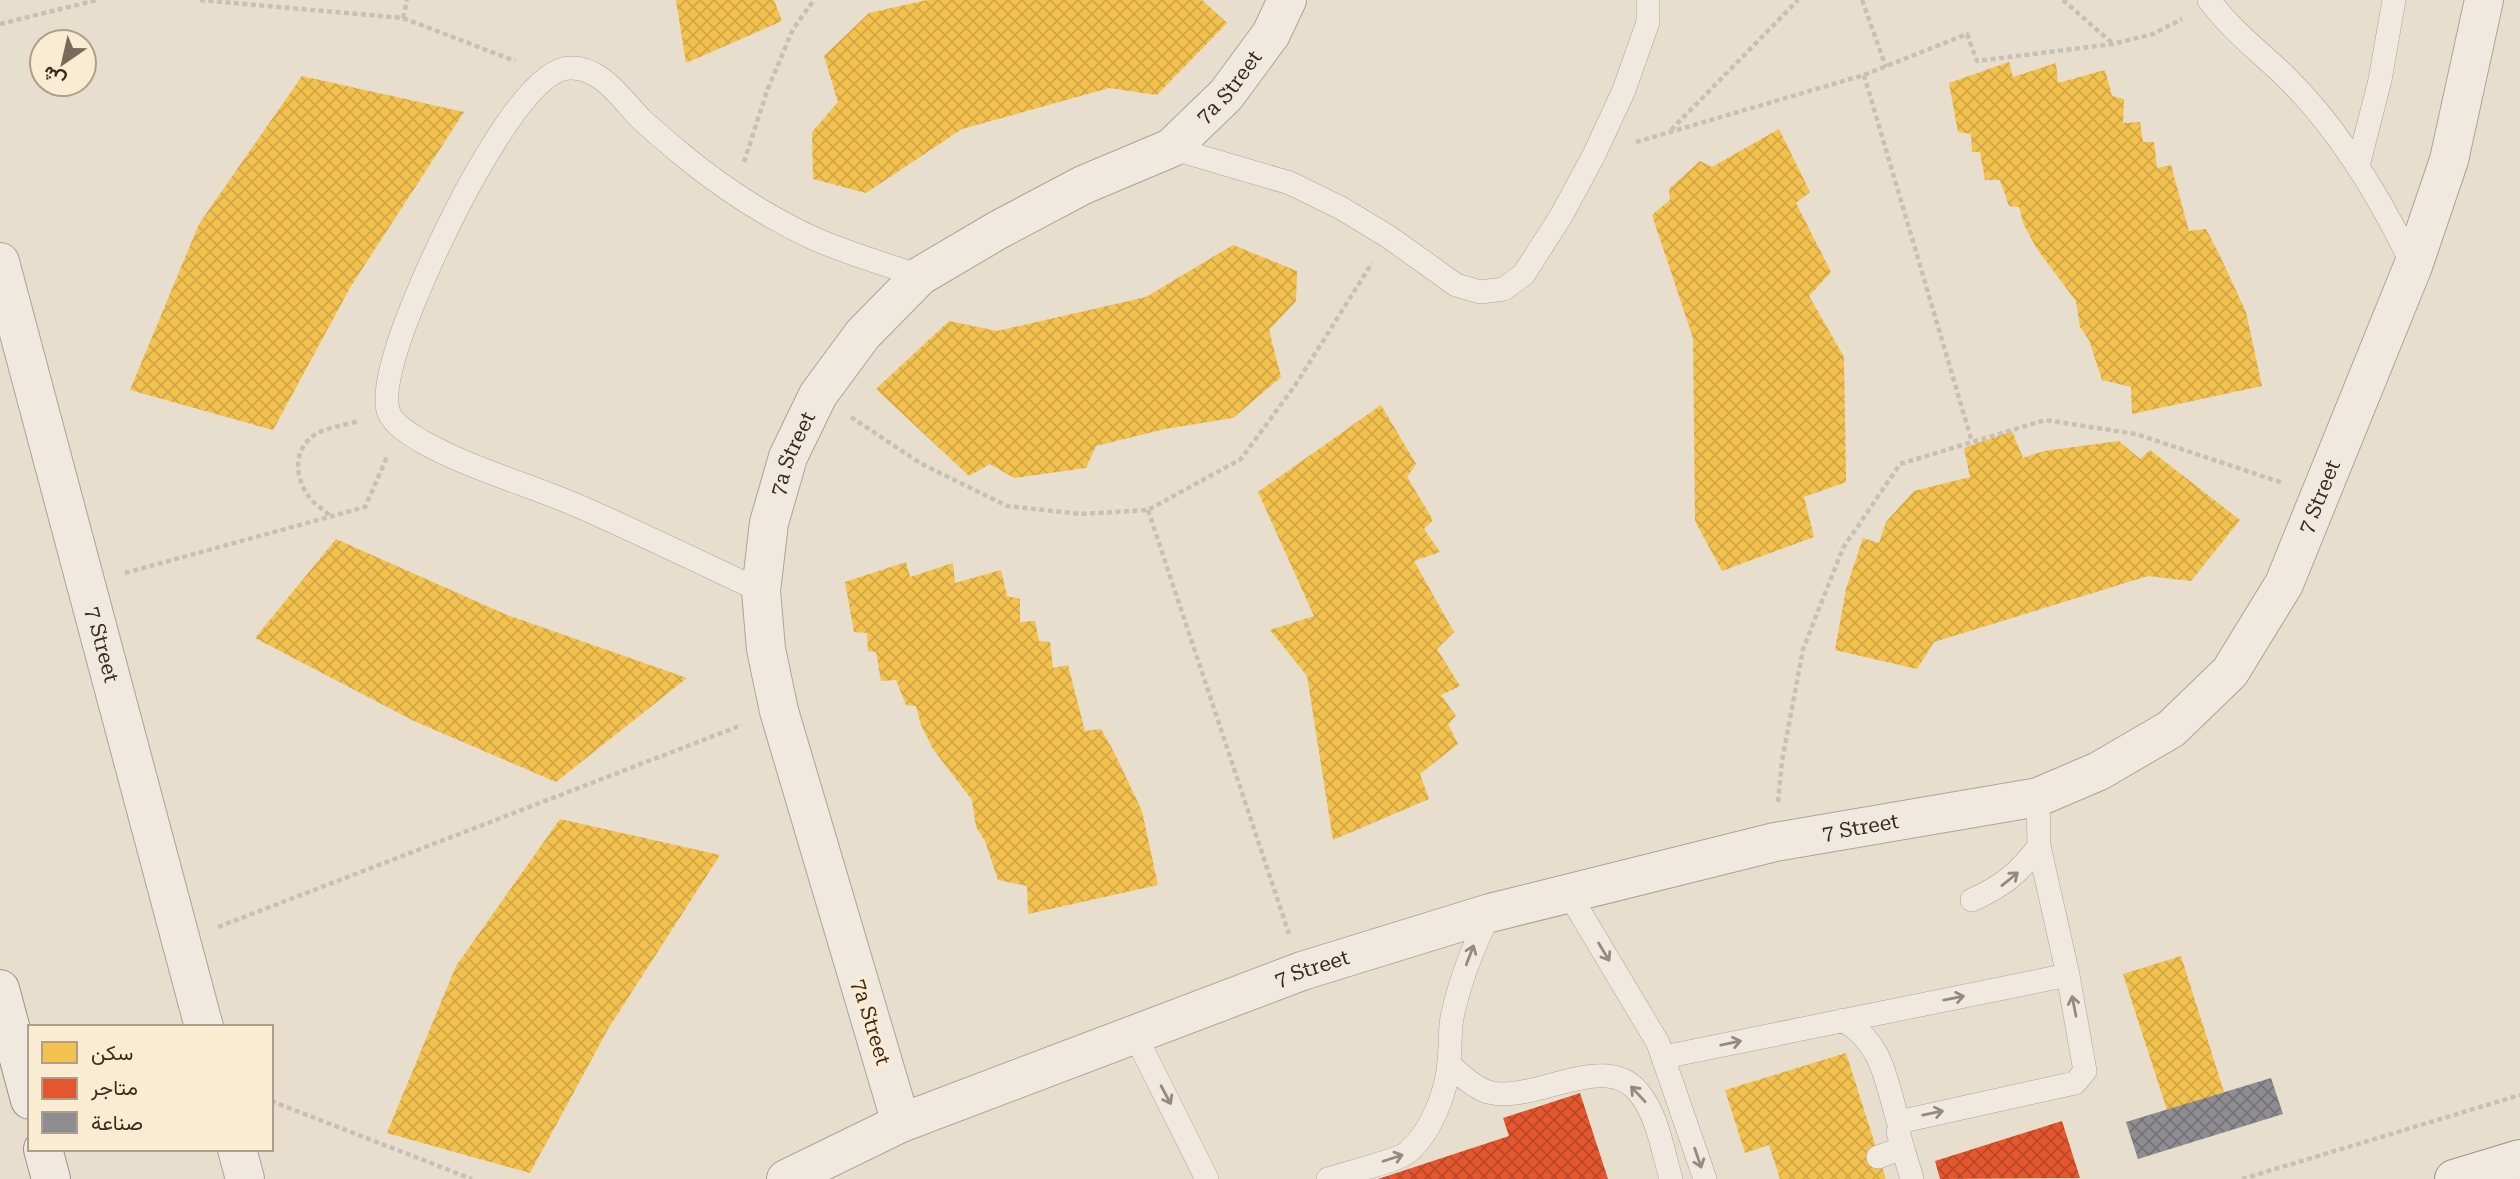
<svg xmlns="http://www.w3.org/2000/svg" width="2520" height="1179" viewBox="0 0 2520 1179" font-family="'Roboto Serif',Vazirmatn,serif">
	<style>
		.homes { fill: url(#homes-cross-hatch) }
		.shops { fill: url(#shops-cross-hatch) }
		.industry { fill: url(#industry-cross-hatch) }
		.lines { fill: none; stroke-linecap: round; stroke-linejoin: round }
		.lane-casing { stroke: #ada396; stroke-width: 24 }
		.street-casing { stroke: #ada396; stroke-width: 40 }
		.secondary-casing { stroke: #9d9286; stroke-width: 40 }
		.path { stroke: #c8c0b6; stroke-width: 4.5; stroke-dasharray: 5 3.5; stroke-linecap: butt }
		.lane { stroke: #efe9e0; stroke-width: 23 }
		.street { stroke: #efe9e0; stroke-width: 38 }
		.secondary { stroke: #efe9e0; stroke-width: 38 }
		.oneway { stroke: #968a7e }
		.labels { text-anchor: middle; stroke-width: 7; stroke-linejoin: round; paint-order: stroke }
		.street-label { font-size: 21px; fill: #3e2b1d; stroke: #f9ecd3 }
	</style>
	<defs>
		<pattern id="homes-cross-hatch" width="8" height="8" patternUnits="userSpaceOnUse" patternTransform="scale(1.75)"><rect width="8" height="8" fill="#f2c14e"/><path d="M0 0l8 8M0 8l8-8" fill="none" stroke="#d1a644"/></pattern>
		<pattern id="shops-cross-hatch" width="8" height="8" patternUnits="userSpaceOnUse" patternTransform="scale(1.75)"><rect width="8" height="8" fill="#e4572e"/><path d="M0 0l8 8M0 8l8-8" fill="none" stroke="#ba4827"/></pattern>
		<pattern id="industry-cross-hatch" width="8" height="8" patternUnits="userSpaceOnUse" patternTransform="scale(1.75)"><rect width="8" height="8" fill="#8d8d92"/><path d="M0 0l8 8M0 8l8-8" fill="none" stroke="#757377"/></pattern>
	</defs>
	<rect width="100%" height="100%" fill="#e8dece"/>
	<!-- homes -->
	<path class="homes" d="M676,0h98l8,21 -96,42z
		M927,0h275l25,23 -70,72 -48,-7 -147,41 -96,64 -53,-14 -1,-47 26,-30 -14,-46 45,-43z
		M2009,62l4,15 43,-14 2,20 47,-13 7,26 12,3 -1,24 17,-1 3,20h11l3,26 14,-3 18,66 17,-2 13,25 27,58 16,74 -130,28 -1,-27 -29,-7 -13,-40 -9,-13 -4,-26 -39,-52 -13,-24 -5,-18 -10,-1 -9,-26h-15l-5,-28h-8l-1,-18 -13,-2 -9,-49z
		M302,76l162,36 -113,174 -78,144 -143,-40 69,-166z
		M1779,129l31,63 -14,11 35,69 -22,24 35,61 2,125 -42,15 10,40 -92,34 -27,-50 -2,-183 -41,-123 18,-15 -1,-11 31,-28 12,6z
		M1233,245l64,26 -1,30 -27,29 12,47 -48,41 -68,11 -69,17 -10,22 -72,10 -24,-14 -21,12 -93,-87 73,-68 48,10 149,-34z
		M1381,405l35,59 -9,13 26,43 -9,9 16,23 -26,9 40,71 -17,17 23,37 -19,9 15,21 -8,8 10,20 -38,30 9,25 -96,41 -26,-164 -37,-46 44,-14 -56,-124z
		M2012,431l11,27 21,-7 75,-10 21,18 10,-9 90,70 -49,61 -43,-5 -214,66 -17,27 -82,-19 11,-61 17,-51 16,5 7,-21 28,-31 56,-14 -6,-29z
		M336,539l171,76 180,63 -131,104 -142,-61 -159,-83z
		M906,562l4,15 43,-14 2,20 46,-13 6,26 13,3v23l15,-1 4,20 11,1 3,26 15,-3 17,66 16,-2 14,25 27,57 16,74 -130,29 -1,-28 -29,-6 -13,-39 -9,-14 -4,-27 -39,-51 -12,-24 -5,-19 -10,-1 -10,-25 -15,1 -5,-29 -8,-1 -1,-18 -13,-1 -9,-50z
		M560,819l160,36 -112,174 -78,144 -143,-40 69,-167z
		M2181,956l43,136 -57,18 -44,-136z
		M1846,1053l40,126h-106l-11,-34 -24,8 -20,-63z"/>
	<!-- shops -->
	<path class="shops" d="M1580,1093l28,86h-230l131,-43 -6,-18z
		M2062,1121l18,57 -140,1 -5,-18z"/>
	<!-- industry -->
	<path class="industry" d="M2271,1078l12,36 -145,45 -12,-37z"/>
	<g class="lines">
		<defs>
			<path id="lane" d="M2209,0c21,29 50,51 76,76 55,54 95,121 128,190
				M1171,148l119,35 51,25 48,29 67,48 24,7 24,-3 20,-15 37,-58 33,-61 30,-65 24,-68v-22
				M2358,166l22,-86 14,-80
				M761,591c-62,-29 -123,-59 -185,-86 -49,-21 -110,-38 -155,-64 -11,-7 -26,-15 -32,-28 -16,-38 56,-182 76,-220 17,-31 67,-123 104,-125 32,-2 53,32 73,52 12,11 25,22 38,33 40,33 87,64 135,86 34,15 70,25 105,37
				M1569,894l89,149 47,136
				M1972,900c31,-14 47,-27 67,-54
				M1843,1020c40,23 43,61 55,101l2,2
				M1135,1035l72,144
				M1664,1057l404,-82
				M1449,1064c12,11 24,23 39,28 46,13 118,-44 152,2 18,23 23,58 31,85
				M1878,1157l25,-9
				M1328,1179c15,-5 72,-19 80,-27 24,-21 39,-61 41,-91 2,-16 0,-33 4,-48 8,-36 21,-68 37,-100
				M1912,1179l-14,-47 5,-11 172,-38 10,-12 -17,-96 -29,-129 -1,-49"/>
			<g id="street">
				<path id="s1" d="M0,262l204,765"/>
				<path id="s2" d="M901,1123l-122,-412 -13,-62 -5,-58 8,-68 19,-66 30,-62 45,-61 57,-58 78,-46 85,-45 88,-37 55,-53 45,-61 16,-34"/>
				<path d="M237,1149l8,30"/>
				<path id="s3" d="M786,1179l115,-56 401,-152 188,-58 285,-71 263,-45 61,-26 72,-42 59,-57 54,-88 129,-318 36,-106 35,-160"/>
			</g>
			<path id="secondary" d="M0,989l30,111
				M43,1149l8,30
				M2454,1179l66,-20"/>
		</defs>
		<!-- lane casing -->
		<use href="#lane" class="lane-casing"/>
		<!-- street casing -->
		<use href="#street" class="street-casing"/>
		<!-- secondary casing -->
		<use href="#secondary" class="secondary-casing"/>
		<!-- path -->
		<path class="path" d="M200,0l203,18 112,43
			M1862,0l24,67
			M2063,0l49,43
			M403,18l4,-18
			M0,24l97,-24
			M1864,75l108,367
			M1671,130l127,-130
			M1636,142l228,-67 103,-41 10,27 136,-17 40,-10 29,-15
			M744,162l23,-71 26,-62 21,-29
			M851,417l69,46 87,43 73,8 68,-4 93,-51 55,-75 76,-121
			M1148,510l141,424
			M329,515c-6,-6 -15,-11 -20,-18 -15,-20 -16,-49 7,-63 12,-7 30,-9 43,-13
			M125,573l240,-66 22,-50
			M1778,802l4,-41 21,-112 40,-101 57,-84 145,-44 91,14 147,49
			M218,927l524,-202
			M271,1101l201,78
			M2242,1179l278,-84"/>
		<!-- lane -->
		<use href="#lane" class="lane"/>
		<!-- street -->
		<use href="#street" class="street"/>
		<!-- secondary -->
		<use href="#secondary" class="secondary"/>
	</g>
	<!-- one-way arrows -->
	<defs><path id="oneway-shaft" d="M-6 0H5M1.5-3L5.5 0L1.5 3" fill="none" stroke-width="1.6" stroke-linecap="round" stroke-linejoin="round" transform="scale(1.75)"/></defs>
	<g class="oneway">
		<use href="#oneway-shaft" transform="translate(2010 879) rotate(-39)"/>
		<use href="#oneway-shaft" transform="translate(1604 952) rotate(59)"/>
		<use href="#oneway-shaft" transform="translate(1470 955) rotate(-69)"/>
		<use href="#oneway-shaft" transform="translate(1954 998) rotate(-11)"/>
		<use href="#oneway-shaft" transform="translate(2074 1006) rotate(-101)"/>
		<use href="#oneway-shaft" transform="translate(1731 1043) rotate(-12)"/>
		<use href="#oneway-shaft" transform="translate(1638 1094) rotate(-133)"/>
		<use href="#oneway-shaft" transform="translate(1166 1095) rotate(62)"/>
		<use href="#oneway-shaft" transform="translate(1933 1113) rotate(-12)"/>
		<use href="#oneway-shaft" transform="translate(1393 1158) rotate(-18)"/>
		<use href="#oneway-shaft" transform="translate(1698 1158) rotate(71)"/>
	</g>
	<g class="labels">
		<!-- street labels -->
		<g class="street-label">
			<text dy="7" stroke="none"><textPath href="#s2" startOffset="1281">7a Street</textPath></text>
			<text dy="7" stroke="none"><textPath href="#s2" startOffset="693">7a Street</textPath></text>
			<text dy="7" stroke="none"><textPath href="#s3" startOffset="1743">7 Street</textPath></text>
			<text dy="7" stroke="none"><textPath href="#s1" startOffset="396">7 Street</textPath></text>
			<text dy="7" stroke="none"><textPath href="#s3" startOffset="1134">7 Street</textPath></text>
			<text dy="7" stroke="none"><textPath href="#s3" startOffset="567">7 Street</textPath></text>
			<text transform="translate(871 1022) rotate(73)" y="7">7a Street</text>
		</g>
	</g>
	<!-- legend -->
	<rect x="28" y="1025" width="245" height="126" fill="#f9ecd3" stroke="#ae9f8a" stroke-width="2"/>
	<rect x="42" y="1042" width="35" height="21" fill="#f2c14e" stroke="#ae9f8a" stroke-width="2"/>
	<text x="91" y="1060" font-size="21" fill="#3e2b1d">سكن</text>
	<rect x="42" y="1078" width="35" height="21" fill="#e4572e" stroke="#ae9f8a" stroke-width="2"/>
	<text x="91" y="1095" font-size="21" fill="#3e2b1d">متاجر</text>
	<rect x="42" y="1112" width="35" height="21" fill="#8d8d92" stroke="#ae9f8a" stroke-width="2"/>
	<text x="91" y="1130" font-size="21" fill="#3e2b1d">صناعة</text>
	<!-- north arrow -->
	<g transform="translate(63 63) rotate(214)"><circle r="33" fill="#f9ecd3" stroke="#ae9f8a" stroke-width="2"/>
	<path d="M0-5L12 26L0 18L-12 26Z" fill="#7a6a5b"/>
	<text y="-10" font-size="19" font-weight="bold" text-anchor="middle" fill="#3e2b1d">ش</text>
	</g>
</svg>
